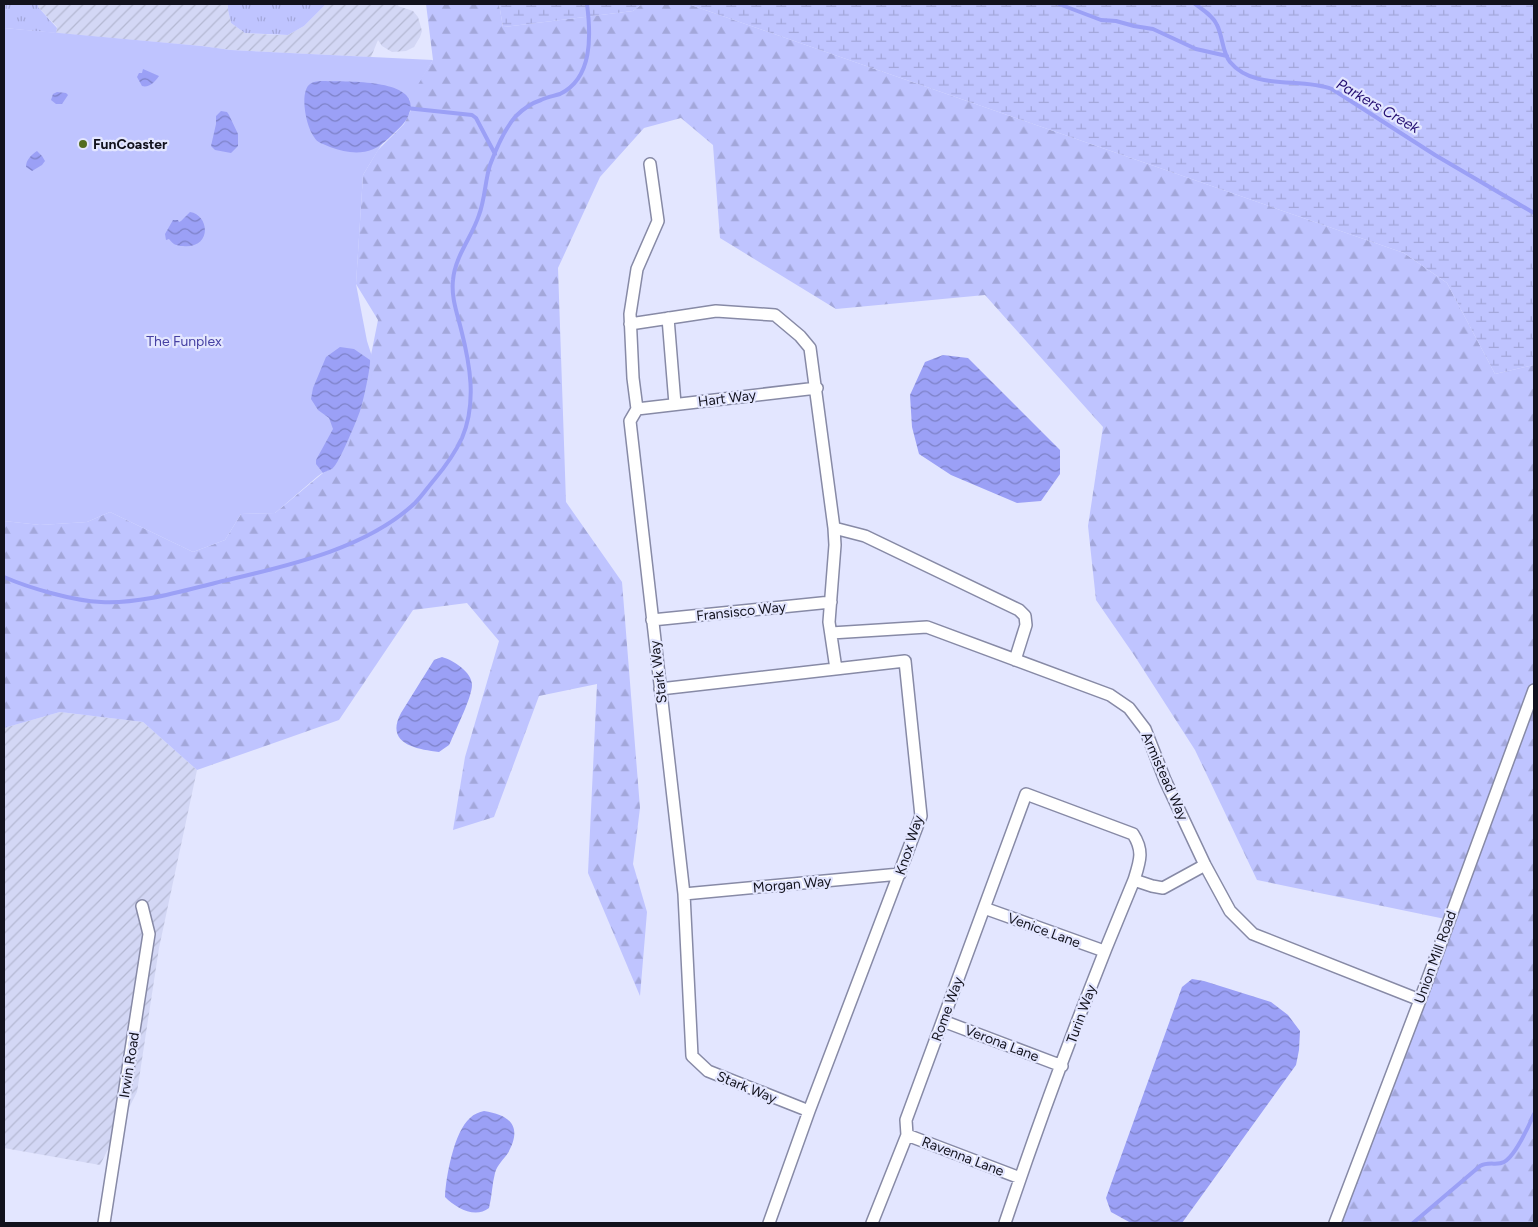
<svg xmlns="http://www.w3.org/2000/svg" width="1538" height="1227" viewBox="0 0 1538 1227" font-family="Figtree,sans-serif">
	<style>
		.industrial { fill: url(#industrial-furrows) }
		.grass { fill: url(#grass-tufts) }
		.forest { fill: url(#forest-firs) }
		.wetland { fill: url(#wetland-marsh) }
		.park { fill: #bfc4ff }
		.water { fill: url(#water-waves) }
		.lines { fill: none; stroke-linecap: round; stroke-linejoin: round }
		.stream { stroke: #9ba0f6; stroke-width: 4 }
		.minor-casing { stroke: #878aa6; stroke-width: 14 }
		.minor { stroke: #fff; stroke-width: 11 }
		.poi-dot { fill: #536d20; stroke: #e3e6ff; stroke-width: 2 }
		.labels { text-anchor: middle; stroke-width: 4.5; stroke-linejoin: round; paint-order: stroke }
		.poi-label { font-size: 14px; font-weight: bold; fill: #12121d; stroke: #e3e6ff; text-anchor: start }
		.park-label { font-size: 14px; fill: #4641a3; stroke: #e3e6ff }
		.street-label { font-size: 14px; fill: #12121d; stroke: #e3e6ff }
		.water-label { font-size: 15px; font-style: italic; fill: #240e72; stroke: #e3e6ff }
	</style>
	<defs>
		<pattern id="industrial-furrows" width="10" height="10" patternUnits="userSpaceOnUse" patternTransform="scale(1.25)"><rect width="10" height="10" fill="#d3d7f5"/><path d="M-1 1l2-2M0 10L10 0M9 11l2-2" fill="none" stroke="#b4b8d2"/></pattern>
		<pattern id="grass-tufts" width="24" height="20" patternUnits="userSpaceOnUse" patternTransform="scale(1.25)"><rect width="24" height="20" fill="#bfc4ff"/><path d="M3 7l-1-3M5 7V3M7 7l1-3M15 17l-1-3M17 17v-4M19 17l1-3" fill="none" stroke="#a3a7da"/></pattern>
		<pattern id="forest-firs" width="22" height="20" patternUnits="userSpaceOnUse" patternTransform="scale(1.25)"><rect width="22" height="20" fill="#bfc4ff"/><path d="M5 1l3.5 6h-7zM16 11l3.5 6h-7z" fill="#a3a7da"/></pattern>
		<pattern id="wetland-marsh" width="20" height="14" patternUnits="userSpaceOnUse" patternTransform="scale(1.25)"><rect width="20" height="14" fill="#bfc4ff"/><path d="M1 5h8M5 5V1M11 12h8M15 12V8" fill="none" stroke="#a3a7da"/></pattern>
		<pattern id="water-waves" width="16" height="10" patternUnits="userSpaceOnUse" patternTransform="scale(1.25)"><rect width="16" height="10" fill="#9ba0f6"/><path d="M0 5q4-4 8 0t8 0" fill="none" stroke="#7d81c7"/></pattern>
	</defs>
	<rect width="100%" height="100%" fill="#e3e6ff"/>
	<!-- industrial -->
	<path class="industrial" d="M38,4h190v6l3,13 14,10 29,2h14l16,-9 22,-22h73l-1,2 15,5 5,6 4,14 -2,6 -6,10 -8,4 -14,1 -10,-6 -4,-6 -7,17 -140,-7 -29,-4 -146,-13 1,-6 -19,-20z
		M60,712l83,10 54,48 -38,178 -22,144 -37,73 -96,-17v-420z"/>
	<!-- grass -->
	<path class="grass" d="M4,4h34v3l19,21 -1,5 -52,-5z
		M228,4h98l-22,22 -16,9 -43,-2 -14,-10 -3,-13z"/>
	<!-- forest -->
	<path class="forest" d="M426,4h73l4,23 130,-16 9,-7h46l716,249 43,30 48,91 39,-9v858h-196l112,-303 -193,-40 -62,-130 -61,-95 -38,-55 -8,-74 15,-99 -118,-132 -149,14 -116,-71 -7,-93 -32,-27 -37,10 -44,49 -42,91 8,234 56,80 18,226 -7,56 14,48 -7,84 -52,-123 9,-189 -58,12 -45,121 -41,13 12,-73 34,-116 -32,-38 -54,7 -74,110 -142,50 -54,-48 -83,-10 -56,16v-207l36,4 47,-3 23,-10 83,40 32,-12 16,-26 34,-1 48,-40 11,-6 36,-107 8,-40 -22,-36 7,-109 15,-25 26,-26 7,-14 -2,-13 24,-37z"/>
	<!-- wetland -->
	<path class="wetland" d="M499,4h143l-9,7 -130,16z
		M688,4h846v361l-39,9 -48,-91 -43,-30z"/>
	<!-- park -->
	<path class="park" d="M4,28l198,18 29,4 202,10 -70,115 -7,109 11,57 8,25 -31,92 -26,18 -43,37 -34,1 -16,26 -32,12 -83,-40 -23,10 -47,3 -36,-4z"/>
	<!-- water -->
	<path class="water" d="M143,69l16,7c-4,6 -10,12 -17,10l-5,-9 2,-4h3z
		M324,81c20,1 95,-3 86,30 -3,12 -13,19 -21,27 -18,18 -37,17 -59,9 -6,-3 -13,-4 -16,-10 -8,-10 -15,-45 -4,-53 4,-3 10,-3 14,-3z
		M57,92l9,1 2,2 -6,9h-6l-5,-4 2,-6z
		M221,111l6,1 2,3 9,19v12l-7,7 -16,-3 -4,-4 5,-22v-8z
		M37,151l5,5 3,5 -3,4 -10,6 -6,-4c0,-7 5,-12 11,-16z
		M190,212c20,3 22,37 -7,34 -7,0 -10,-2 -14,-7l-3,1 -1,-6 8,-14h5l1,2 2,-1z
		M340,347l14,2 16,11c1,6 -7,43 -10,51 -3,9 -21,52 -27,57 -2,2 -7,3 -10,5l-7,-9v-4l17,-31 -4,-11 -11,-8 -7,-11 2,-11 13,-31z
		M943,355l25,3 92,92v24l-19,27 -24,2 -66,-28 -32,-21 -7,-27 -2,-32 15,-33z
		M442,657c11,3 30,15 30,28 0,12 -16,44 -21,56l-2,4 -10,7c-25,-3 -54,-9 -38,-39l33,-53z
		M1192,979l12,2 67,21 17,13 12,16 -1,19 -3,15 -114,158h-51l-20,-11 -5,-14 76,-211z
		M484,1111c26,4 39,15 24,42 -4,6 -11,12 -13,20 -3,11 -3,23 -6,35 -14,11 -33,0 -44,-11 1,-21 9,-65 25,-79 4,-4 9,-6 14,-7z"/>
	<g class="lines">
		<!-- stream -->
		<path class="stream" d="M1059,4l42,16 15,1 18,5 19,3 43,20 31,7
			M1195,4c8,6 18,12 22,21 6,12 5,27 13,37 24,29 70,15 102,27l103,66 99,58
			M406,108l66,7 4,3 19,36
			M4,577c25,11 70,24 97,25 38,2 78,-10 114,-19 66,-16 149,-32 200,-80 7,-7 13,-16 19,-23 11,-13 21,-27 28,-42 15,-35 8,-74 -1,-109 -4,-16 -10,-32 -8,-49 2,-24 19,-43 26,-65 6,-16 6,-34 11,-50 6,-16 14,-36 26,-49 6,-6 16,-13 25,-16 6,-3 13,-4 19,-6 33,-16 31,-59 27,-90
			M1413,1223l67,-57c9,-5 17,0 24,-4 12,-6 25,-37 30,-48"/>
		<defs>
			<path id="minor" d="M650,164l8,57 -21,48 -7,45 3,64 4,31 -7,12 54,473 8,162 16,15 101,40
				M668,318l7,86
				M630,324l86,-13 59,4 25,21 10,12 24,180 1,17 -6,77 7,47
				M637,409l180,-21
				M834,528l31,8 154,74 6,6 1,9 -11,35
				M652,620l179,-18
				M831,633l96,-6 183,68 19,13 16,21 20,51 40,85 25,46 23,23 167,66
				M660,689l245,-28 16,155 -112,295 -40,112
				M684,894l216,-20
				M984,908l120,43
				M943,1021l119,45
				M907,1135l113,43
				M104,1223l45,-289 -7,-28
				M872,1223l35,-88 -1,-15 120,-326 107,40c11,17 7,27 1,46
				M1005,1223c39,-116 82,-231 129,-343l18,6 11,2 42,-23
				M1335,1223l85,-223 114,-310"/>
		</defs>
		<!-- minor casing -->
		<use href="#minor" class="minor-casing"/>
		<!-- minor -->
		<use href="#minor" class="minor"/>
	</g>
	<!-- markers -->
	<circle class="poi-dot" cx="83" cy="144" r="5"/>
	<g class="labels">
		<!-- poi labels -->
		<g class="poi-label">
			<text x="93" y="149">FunCoaster</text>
		</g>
		<!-- park labels -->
		<g class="park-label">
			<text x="184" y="346">The Funplex</text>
		</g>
		<!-- street labels -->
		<g class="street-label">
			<text transform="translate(727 398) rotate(-7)" y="5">Hart Way</text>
			<text transform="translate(741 611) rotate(-6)" y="5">Fransisco Way</text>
			<text transform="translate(658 672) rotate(-97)" y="5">Stark Way</text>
			<text transform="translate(1165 776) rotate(66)" y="5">Armistead Way</text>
			<text transform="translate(909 845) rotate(-72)" y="5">Knox Way</text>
			<text transform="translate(792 884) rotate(-5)" y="5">Morgan Way</text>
			<text transform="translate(1044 930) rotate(20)" y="5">Venice Lane</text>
			<text transform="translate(1435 957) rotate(-70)" y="5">Union Mill Road</text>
			<text transform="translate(947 1009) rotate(-70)" y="5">Rome Way</text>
			<text transform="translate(1081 1014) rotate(-70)" y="5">Turin Way</text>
			<text transform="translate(1002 1043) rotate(21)" y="5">Verona Lane</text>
			<text transform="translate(129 1065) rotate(-81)" y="5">Irwin Road</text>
			<text transform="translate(747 1087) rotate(22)" y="5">Stark Way</text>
			<text transform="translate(963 1156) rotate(21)" y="5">Ravenna Lane</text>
		</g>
		<!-- water labels -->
		<g class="water-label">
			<text transform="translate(1378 106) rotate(30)" y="5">Parkers Creek</text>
		</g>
	</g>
	<!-- border -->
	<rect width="1538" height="1227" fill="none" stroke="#12121d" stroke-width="10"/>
</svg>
